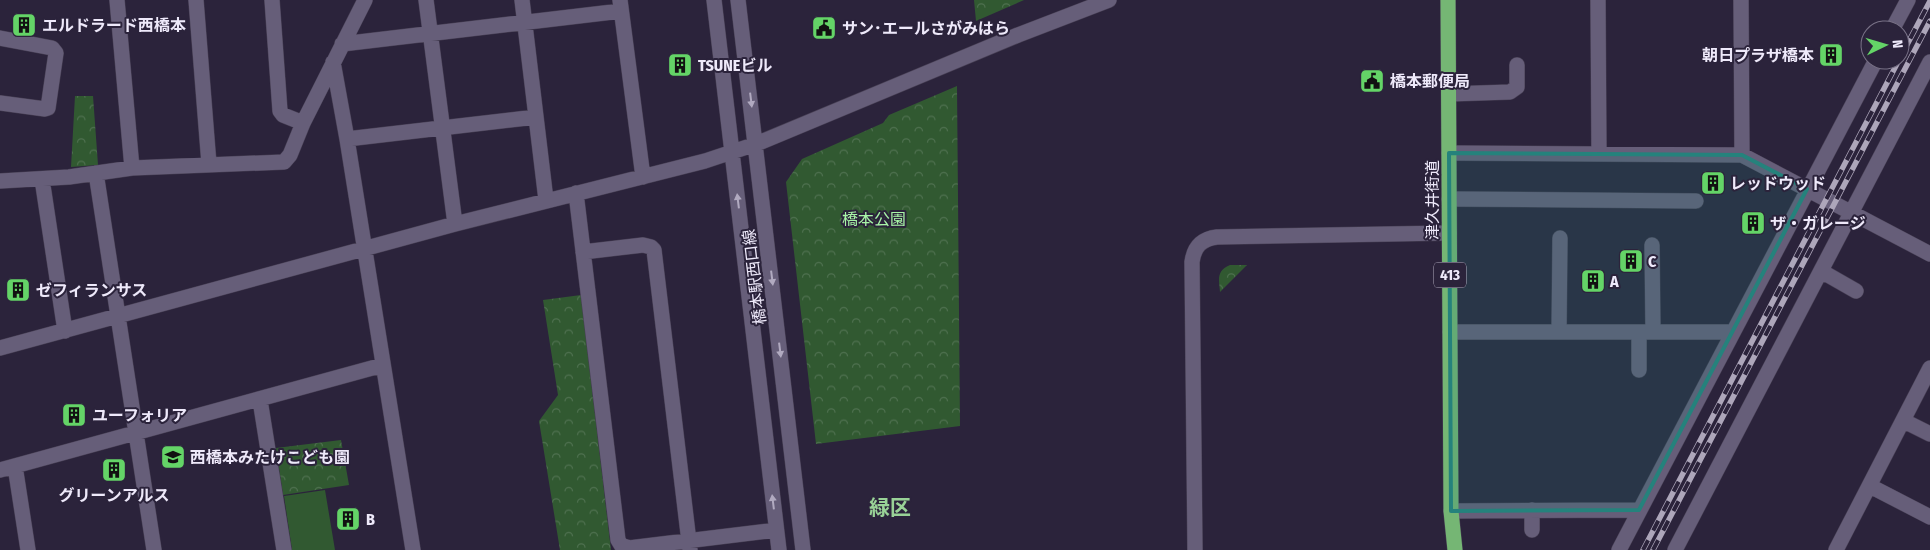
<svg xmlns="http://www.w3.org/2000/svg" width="1930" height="550" viewBox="0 0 1930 550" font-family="'Fira Sans Condensed','Noto Sans JP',sans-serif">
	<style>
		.green { fill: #315931 }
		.forest { fill: url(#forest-crowns) }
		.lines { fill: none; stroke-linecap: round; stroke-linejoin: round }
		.minor-casing { stroke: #484055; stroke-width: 16 }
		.highway-casing { stroke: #484055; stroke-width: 16 }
		.minor { stroke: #665e79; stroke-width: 15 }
		.highway { stroke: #75b674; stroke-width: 15 }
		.rail-casing { stroke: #ada6ba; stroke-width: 5.5 }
		.rail { stroke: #2b233b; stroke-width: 4; stroke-dasharray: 11; stroke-linecap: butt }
		.oneway { fill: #b1aac0 }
		.marked { fill: #25827c; fill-opacity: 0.2; stroke: #25827c; stroke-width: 4; stroke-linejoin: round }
		.labels { text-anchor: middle; stroke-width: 4; stroke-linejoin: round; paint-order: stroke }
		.shield { fill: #2b233b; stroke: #b4aec1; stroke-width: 1 }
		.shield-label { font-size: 15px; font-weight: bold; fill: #eee9fa }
		.poi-label { font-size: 16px; font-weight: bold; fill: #eee9fa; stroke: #2b233b; text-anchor: start }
		.street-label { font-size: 16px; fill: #eee9fa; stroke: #2b233b }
		.park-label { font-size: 16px; fill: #a8f5a7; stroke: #2b233b }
		.district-label { font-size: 21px; font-weight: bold; fill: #99d297; stroke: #2b233b }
	</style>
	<defs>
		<pattern id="forest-crowns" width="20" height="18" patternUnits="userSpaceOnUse" patternTransform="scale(1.25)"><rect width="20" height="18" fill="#315931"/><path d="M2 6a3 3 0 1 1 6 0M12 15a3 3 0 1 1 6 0" fill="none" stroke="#4f7150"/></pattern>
	</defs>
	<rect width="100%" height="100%" fill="#2b233b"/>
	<!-- green -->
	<path class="green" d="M325,490l10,60h-43l-8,-54z"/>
	<!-- forest -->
	<path class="forest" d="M974,0h50l-48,21z
		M957,86l3,340 -144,18 -30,-262 16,-23 81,-36 6,-8z
		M75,96h18l5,69 -27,2z
		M1230,265h17l-27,27c-1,-13 -4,-21 10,-27z
		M581,295l30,255h-51l-21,-129 19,-26 -15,-95z
		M341,440l8,45 -66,10 -7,-47z"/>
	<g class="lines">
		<defs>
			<path id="minor" d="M117,0l15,168
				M196,0l13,164
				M272,0l8,111 3,4 20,8
				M426,0l29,224
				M522,0l24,200
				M620,0l23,177
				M714,0l65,550
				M738,0l65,550
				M1598,0l1,154
				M1741,0l1,155
				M1892,30l16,-30
				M0,38l52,10 4,5 -8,55 -3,1 -45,-6
				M342,44l279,-33
				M333,62l14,77 66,411
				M1449,94l61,-2 7,-5v-22
				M347,139l189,-22
				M1449,153l293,2 188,99
				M96,173l58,377
				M42,179l23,152
				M0,181l69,-4 63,-9 152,-6 6,-7 13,-32 62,-123
				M576,193l42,347 3,5 8,3 147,-18
				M1449,199l247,2
				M1652,245l1,87
				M583,252l60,-7 8,2 3,3 36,300
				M1821,271l35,20
				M1450,332h283
				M1559,332l1,-94
				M0,348l455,-124 250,-63 51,-17 262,-109 91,-35
				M1639,370v-38
				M260,400l24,150
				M1904,421l26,13
				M15,466l13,84
				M0,470l383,-105
				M1870,486l60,31
				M1532,510v20
				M1451,511l188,-1
				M1195,550l-3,-288c2,-15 9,-23 25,-25l232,-4
				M1619,550l257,-490
				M1675,550l255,-488
				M1836,550l94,-182"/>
			<path id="highway" d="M1448,0l3,511 4,39"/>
		</defs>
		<!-- minor casing -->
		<use href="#minor" class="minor-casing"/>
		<!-- highway casing -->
		<use href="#highway" class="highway-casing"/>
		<!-- minor -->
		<use href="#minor" class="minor"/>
		<!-- highway -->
		<use href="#highway" class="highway"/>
		<defs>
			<path id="rail" d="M1900,58l30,-57
				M1643,550l256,-490
				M1653,550l277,-529"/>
		</defs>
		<!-- rail casing -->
		<use href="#rail" class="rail-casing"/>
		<!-- rail -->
		<use href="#rail" class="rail"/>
	</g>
	<!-- one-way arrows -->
	<defs><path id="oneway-solid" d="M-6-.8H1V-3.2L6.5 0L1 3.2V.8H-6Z" transform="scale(1.25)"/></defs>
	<g class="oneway">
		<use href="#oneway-solid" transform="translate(751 100) rotate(83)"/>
		<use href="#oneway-solid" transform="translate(738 201) rotate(-97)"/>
		<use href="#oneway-solid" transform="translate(772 278) rotate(83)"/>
		<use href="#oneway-solid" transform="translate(780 350) rotate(83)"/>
		<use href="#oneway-solid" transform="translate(773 502) rotate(-97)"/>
	</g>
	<!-- marked area -->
	<path class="marked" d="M1449,153l293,2 65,34 -168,321 -188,1z"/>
	<!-- icons -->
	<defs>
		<symbol id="building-square" viewBox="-11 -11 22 22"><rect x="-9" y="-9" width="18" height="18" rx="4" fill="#64d467" stroke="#2b233b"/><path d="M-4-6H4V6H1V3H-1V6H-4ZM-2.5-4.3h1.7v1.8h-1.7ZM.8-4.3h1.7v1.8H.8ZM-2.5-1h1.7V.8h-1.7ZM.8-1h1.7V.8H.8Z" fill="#111"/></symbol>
		<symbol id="civic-square" viewBox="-11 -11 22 22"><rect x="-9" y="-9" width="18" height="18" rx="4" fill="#64d467" stroke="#2b233b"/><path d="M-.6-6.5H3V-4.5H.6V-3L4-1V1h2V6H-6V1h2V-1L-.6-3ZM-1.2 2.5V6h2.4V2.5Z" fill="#111"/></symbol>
		<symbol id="school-square" viewBox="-11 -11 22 22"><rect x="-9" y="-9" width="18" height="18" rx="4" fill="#64d467" stroke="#2b233b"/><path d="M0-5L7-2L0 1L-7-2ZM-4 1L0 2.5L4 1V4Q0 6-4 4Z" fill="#111"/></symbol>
	</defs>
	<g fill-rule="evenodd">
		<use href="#building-square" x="10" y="11" width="28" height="28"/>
		<use href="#civic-square" x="810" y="14" width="28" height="28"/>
		<use href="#building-square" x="1817" y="41" width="28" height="28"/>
		<use href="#building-square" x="666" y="51" width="28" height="28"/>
		<use href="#civic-square" x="1358" y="67" width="28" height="28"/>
		<use href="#building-square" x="1699" y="169" width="28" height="28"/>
		<use href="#building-square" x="1739" y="209" width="28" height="28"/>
		<use href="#building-square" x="1617" y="247" width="28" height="28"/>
		<use href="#building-square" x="1579" y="267" width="28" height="28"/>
		<use href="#building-square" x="4" y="276" width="28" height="28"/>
		<use href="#building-square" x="60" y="401" width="28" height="28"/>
		<use href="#school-square" x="159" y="443" width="28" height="28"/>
		<use href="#building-square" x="100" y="456" width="28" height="28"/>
		<use href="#building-square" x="334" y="505" width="28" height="28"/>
	</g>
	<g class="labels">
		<!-- shield labels -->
		<rect class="shield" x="1434" y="262.5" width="32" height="25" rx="4"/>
		<g class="shield-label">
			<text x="1450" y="280">413</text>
		</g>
		<!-- poi labels -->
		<g class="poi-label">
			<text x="42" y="31">エルドラード西橋本</text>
			<text x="842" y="34">サン･エールさがみはら</text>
			<text x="1814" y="61" text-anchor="end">朝日プラザ橋本</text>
			<text x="698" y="71">TSUNEビル</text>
			<text x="1390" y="87">橋本郵便局</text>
			<text x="1730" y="189">レッドウッド</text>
			<text x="1770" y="229">ザ・ガレージ</text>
			<text x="1648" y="267">C</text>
			<text x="1610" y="287">A</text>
			<text x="36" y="296">ゼフィランサス</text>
			<text x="92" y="421">ユーフォリア</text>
			<text x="190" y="463">西橋本みたけこども園</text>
			<text x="114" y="501" text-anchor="middle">グリーンアルス</text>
			<text x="366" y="525">B</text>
		</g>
		<!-- street labels -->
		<g class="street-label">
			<text transform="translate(1432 200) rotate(-90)" y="6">津久井街道</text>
			<text transform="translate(754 277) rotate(-97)" y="6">橋本駅西口線</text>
		</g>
		<!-- park labels -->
		<g class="park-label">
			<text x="874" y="225">橋本公園</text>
		</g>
		<!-- district labels -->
		<g class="district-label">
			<text x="890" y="515">緑区</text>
		</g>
	</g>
	<!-- north arrow -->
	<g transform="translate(1885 45) rotate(85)"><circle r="24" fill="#2b233b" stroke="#797287"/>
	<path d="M0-4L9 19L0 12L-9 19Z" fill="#64d467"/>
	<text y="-8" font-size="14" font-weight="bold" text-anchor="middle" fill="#eee9fa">N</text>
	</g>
</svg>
